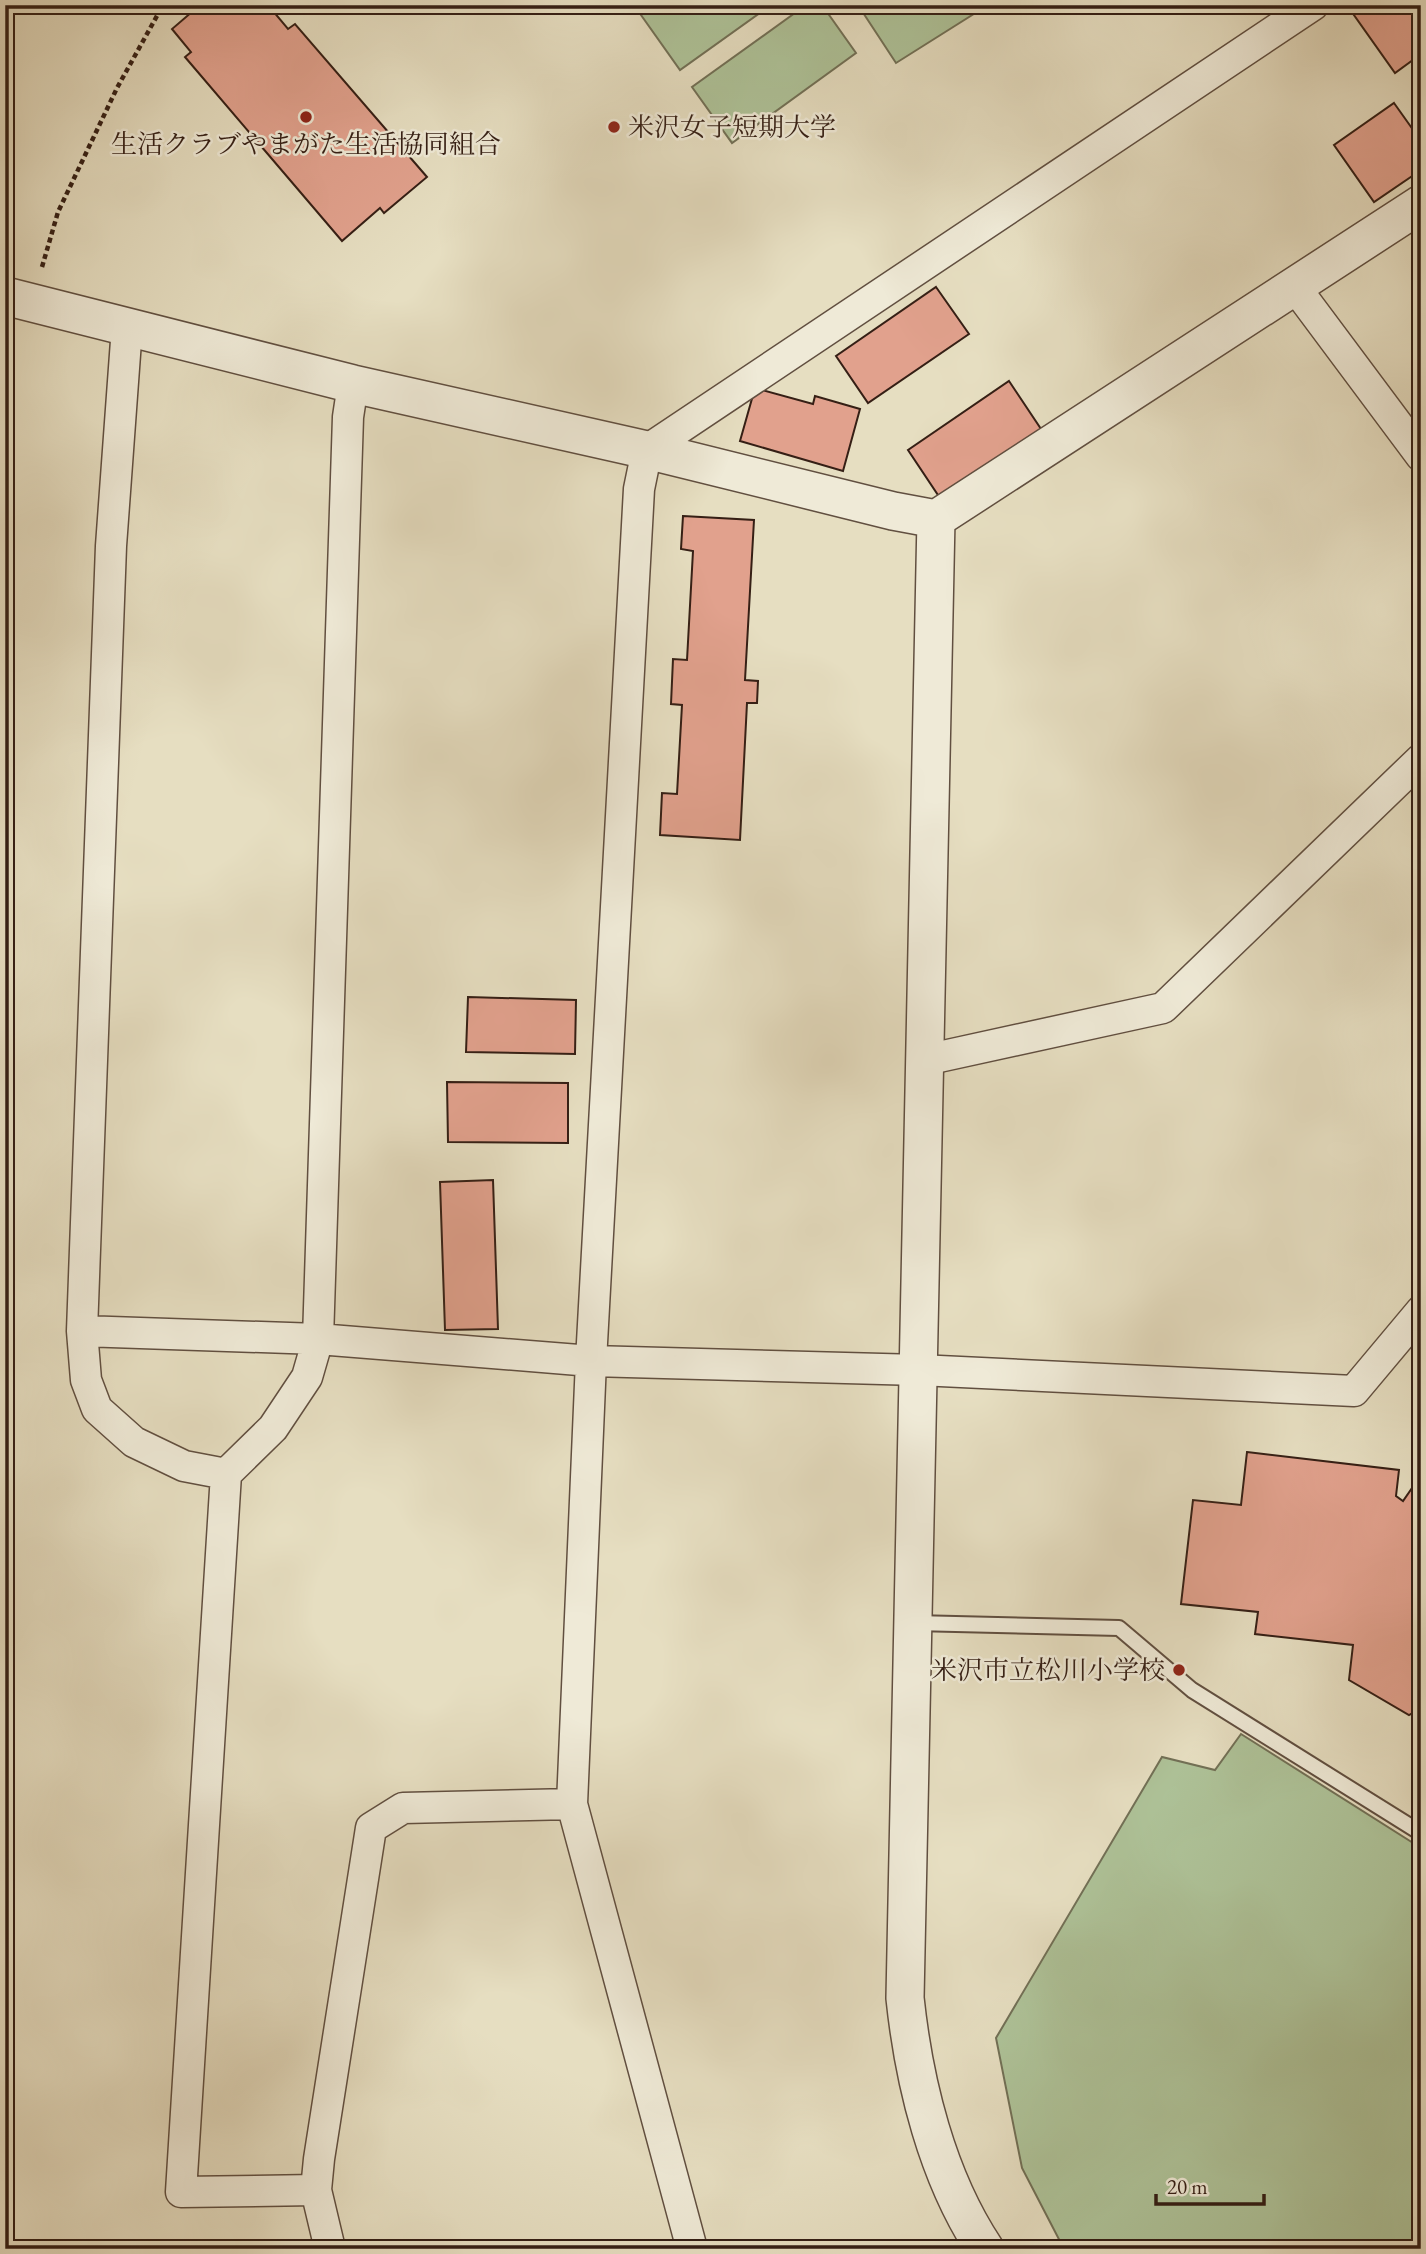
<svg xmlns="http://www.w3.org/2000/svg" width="1426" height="2254" viewBox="0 0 1426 2254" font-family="'EB Garamond','Noto Serif JP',serif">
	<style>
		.green { fill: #aec298; stroke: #727056; stroke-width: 2 }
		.building { fill: #e1a18d; stroke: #351f15; stroke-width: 2 }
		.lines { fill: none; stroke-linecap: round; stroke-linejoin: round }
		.service-casing { stroke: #614f40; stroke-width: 18 }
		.minor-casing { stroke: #614f40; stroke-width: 33 }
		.tertiary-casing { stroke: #614f40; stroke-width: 40 }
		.path { stroke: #351f15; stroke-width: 4.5; stroke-dasharray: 5 3.5; stroke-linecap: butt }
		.service { stroke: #efead7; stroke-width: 14 }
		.minor { stroke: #efead7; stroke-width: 30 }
		.tertiary { stroke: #efead7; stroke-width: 37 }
		.poi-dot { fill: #8f2418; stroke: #efead7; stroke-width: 2.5 }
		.labels { text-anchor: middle; stroke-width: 5; stroke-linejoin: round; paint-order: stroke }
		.poi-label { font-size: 26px; fill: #351f15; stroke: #efead7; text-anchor: start }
	</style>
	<rect width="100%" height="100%" fill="#e6dec1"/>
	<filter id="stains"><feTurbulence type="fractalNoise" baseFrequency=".00286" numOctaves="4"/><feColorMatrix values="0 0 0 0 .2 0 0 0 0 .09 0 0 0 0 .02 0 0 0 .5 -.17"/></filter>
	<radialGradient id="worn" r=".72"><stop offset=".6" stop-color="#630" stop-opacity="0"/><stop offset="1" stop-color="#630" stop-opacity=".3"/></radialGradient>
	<!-- green -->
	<path class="green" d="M655,5h116l-91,65 -39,-55z
		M806,5h16l34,48 -124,90 -40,-56z
		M858,5h130l-92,58z
		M1241,1734l180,114v401h-357l-42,-81 -26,-130 166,-281 53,13z"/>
	<!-- building -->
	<path class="building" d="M200,5h30l3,4 4,-4h31l20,24 7,-5 132,153 -43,36 -4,-5 -38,33 -157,-184 6,-5 -19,-23z
		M1354,5h67v49l-26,19 -46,-65z
		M1394,103l27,38v29l-47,32 -40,-57z
		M936,287l33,47 -101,69 -32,-47z
		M1009,381l32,48 -101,69 -32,-48z
		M755,388l58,16 2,-8 45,13 -17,62 -103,-30z
		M683,516l71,4 -9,160 13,1 -1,22h-10l-7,137 -80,-5 2,-42 15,1 5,-89 -11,-1 2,-45 14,1 6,-109 -12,-2z
		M468,997l108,3 -1,54 -109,-2z
		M447,1082l121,1v60l-120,-1z
		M493,1180l5,149 -53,1 -5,-148z
		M1247,1452l152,18 -3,26 7,5 18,-26v233l-12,7 -60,-35 4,-35 -98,-11 3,-22 -77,-8 12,-104 48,5z"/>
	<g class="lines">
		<defs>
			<path id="service" d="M914,1623l205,5 73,62 229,143"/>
			<path id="minor" d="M1295,287l126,169
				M127,327l-16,219 -29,785 4,49 11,29 37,33 50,24 42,8
				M925,1060l238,-52 258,-249
				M82,1331l236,8 273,22 328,9 435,21 67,-80
				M316,2190l-135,2 45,-718 47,-46 34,-51 11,-38 30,-922 5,-33
				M330,2249l-14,-59 3,-31 52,-331 32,-20 169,-4
				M692,2249l-120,-445 19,-443 48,-872 8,-39 666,-445"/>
			<path id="tertiary" d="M5,296l348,88 294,66 246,61 43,8 485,-315
				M936,519l-31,1479c9,85 32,179 80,251"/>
		</defs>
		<!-- service casing -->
		<use href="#service" class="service-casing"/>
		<!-- minor casing -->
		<use href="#minor" class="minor-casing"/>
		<!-- tertiary casing -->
		<use href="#tertiary" class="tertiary-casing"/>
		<!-- path -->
		<path class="path" d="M42,267l16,-55 59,-124 46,-83"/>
		<!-- service -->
		<use href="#service" class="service"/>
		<!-- minor -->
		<use href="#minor" class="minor"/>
		<!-- tertiary -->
		<use href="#tertiary" class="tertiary"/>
	</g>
	<!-- markers -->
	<g class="poi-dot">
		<circle cx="306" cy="117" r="7"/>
		<circle cx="614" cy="127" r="7"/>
		<circle cx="1179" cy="1670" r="7"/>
	</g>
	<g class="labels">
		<!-- poi labels -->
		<g class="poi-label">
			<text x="628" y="136">米沢女子短期大学</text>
			<text x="306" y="153" text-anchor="middle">生活クラブやまがた生活協同組合</text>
			<text x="1165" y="1679" text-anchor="end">米沢市立松川小学校</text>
		</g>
	</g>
	<!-- margin -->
	<rect width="1426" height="2254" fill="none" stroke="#e6dec1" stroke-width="28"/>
	<rect x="7" y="7" width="1412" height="2240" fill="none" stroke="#351f15" stroke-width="3.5"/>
	<rect x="14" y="14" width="1398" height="2226" fill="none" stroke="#351f15" stroke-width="2"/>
	<!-- scale -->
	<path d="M1156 2194v10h108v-10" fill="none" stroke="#351f15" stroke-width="3.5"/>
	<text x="1167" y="2194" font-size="21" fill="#351f15" stroke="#efead7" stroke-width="5" paint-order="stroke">20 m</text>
	<rect width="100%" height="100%" filter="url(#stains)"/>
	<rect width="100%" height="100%" fill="url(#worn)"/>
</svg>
